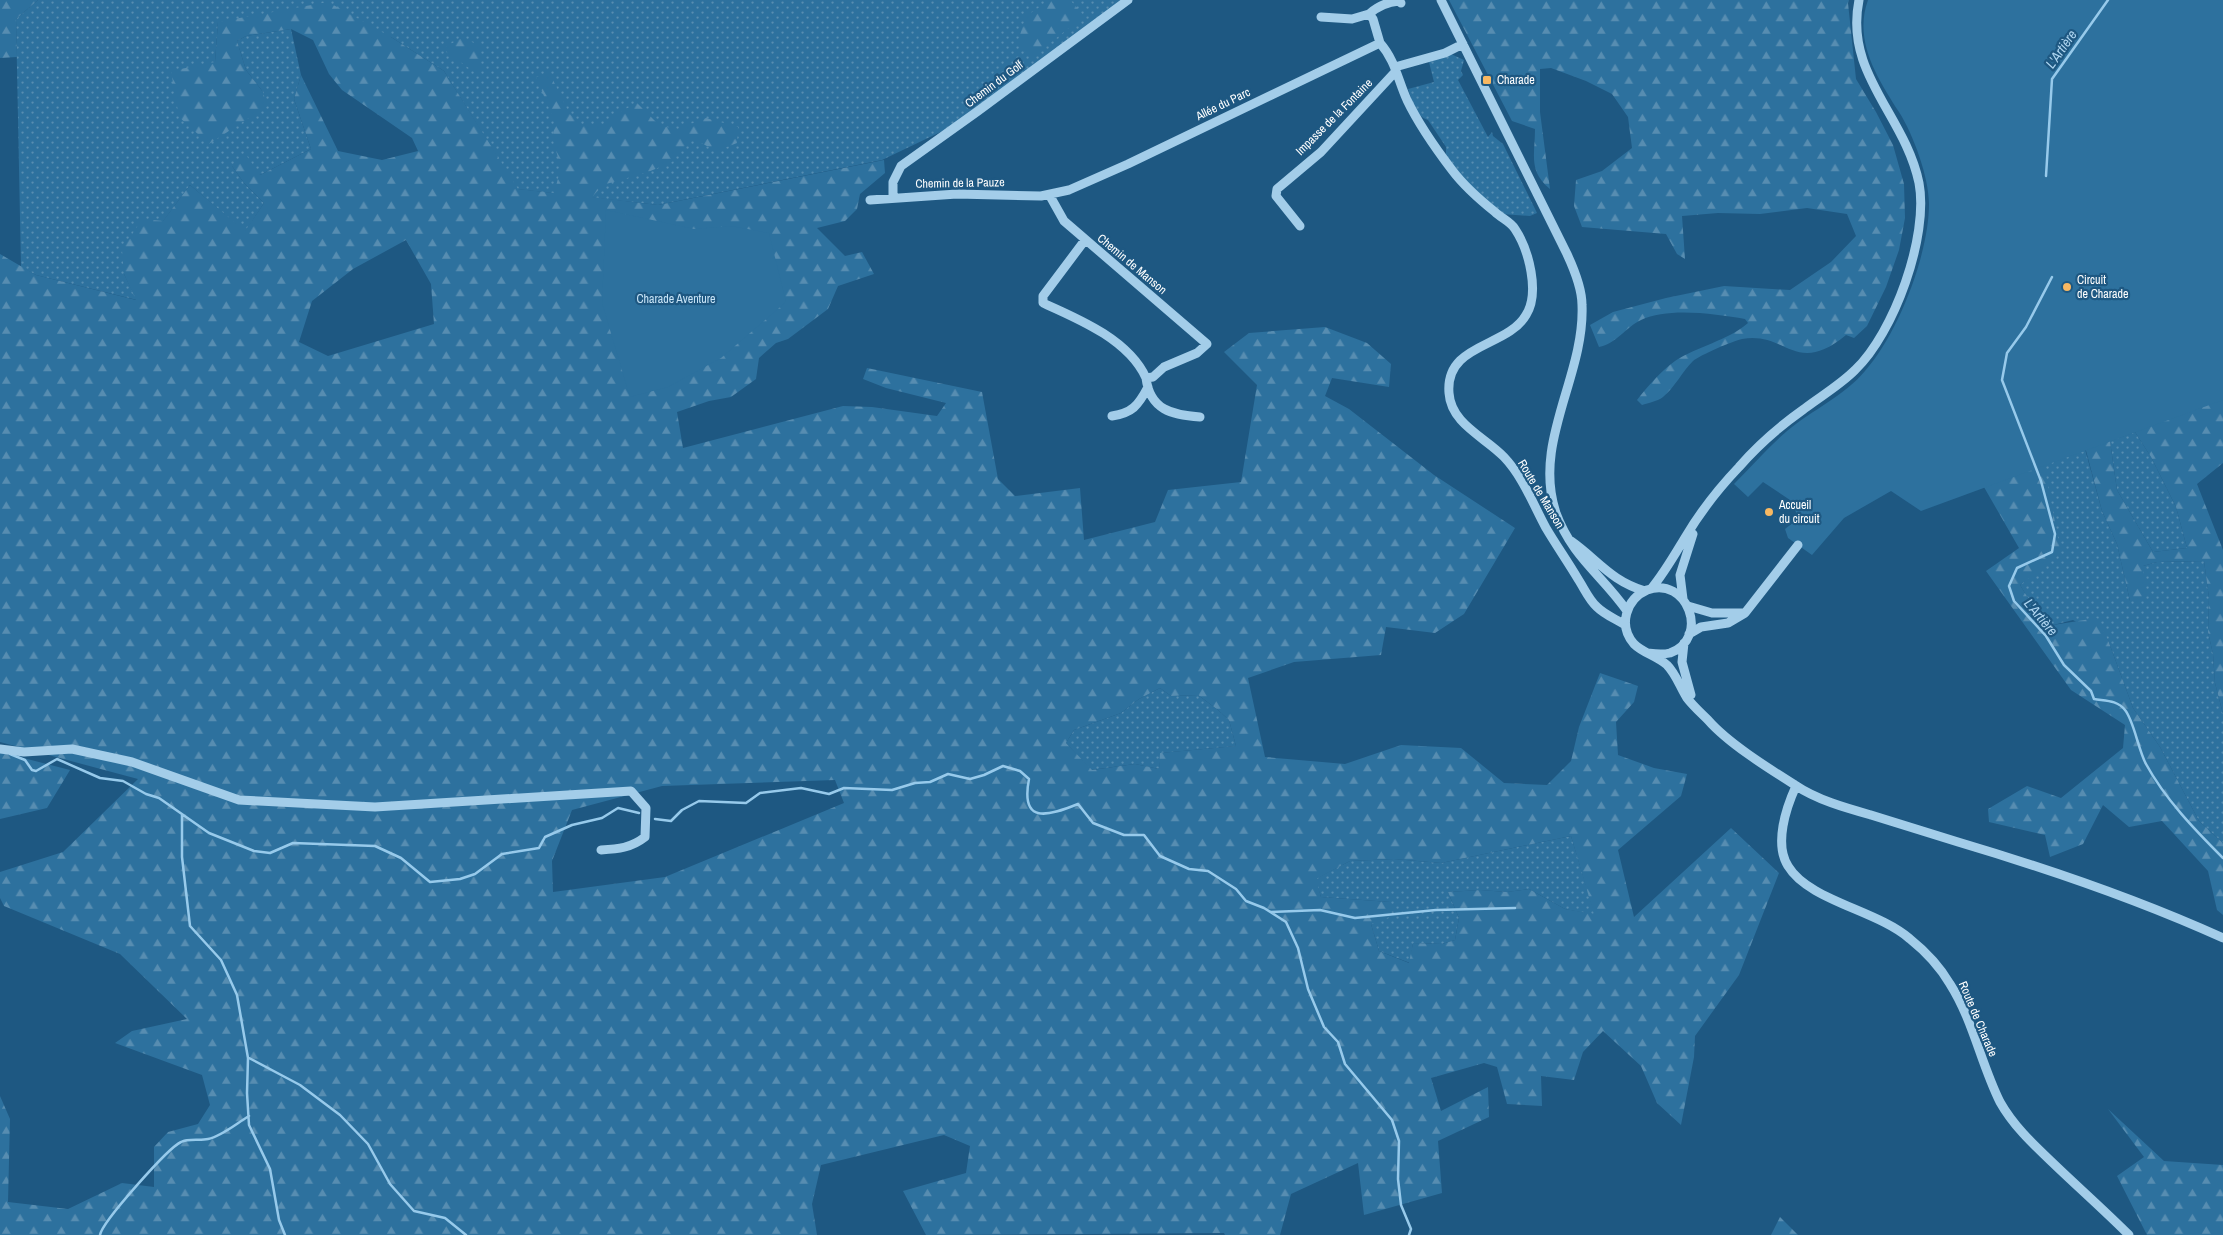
<svg xmlns="http://www.w3.org/2000/svg" width="2223" height="1235" viewBox="0 0 2223 1235" font-family="'Archivo Narrow',sans-serif">
	<style>
		.grass { fill: url(#grass-dots) }
		.forest { fill: url(#forest-firs); fill-rule: evenodd }
		.park { fill: #2d719e }
		.lines { fill: none; stroke-linecap: round; stroke-linejoin: round }
		.stream { stroke: #97caeb; stroke-width: 2.5 }
		.minor { stroke: #a3cde9; stroke-width: 9 }
		.poi-dot { fill: #f8b862; stroke: #1e5882; stroke-width: 2 }
		.labels { text-anchor: middle; stroke-width: 4.5; stroke-linejoin: round; paint-order: stroke }
		.poi-label { font-size: 12px; fill: #fff; stroke: #1e5882; text-anchor: start }
		.street-label { font-size: 12px; fill: #fff; stroke: #1e5882 }
		.park-label { font-size: 12px; fill: #c8e4f7; stroke: #1e5882 }
		.water-label { font-size: 14px; font-style: italic; fill: #afd6f1; stroke: #1e5882 }
	</style>
	<defs>
		<pattern id="grass-dots" width="8" height="8" patternUnits="userSpaceOnUse" patternTransform="scale(1.25)"><rect width="8" height="8" fill="#2d719e"/><path d="M2 2h.1M6 6h.1" fill="none" stroke="#578db1" stroke-width="1.8" stroke-linecap="round"/></pattern>
		<pattern id="forest-firs" width="22" height="20" patternUnits="userSpaceOnUse" patternTransform="scale(1.25)"><rect width="22" height="20" fill="#2d719e"/><path d="M5 1l3.5 6h-7zM16 11l3.5 6h-7z" fill="#578db1"/></pattern>
	</defs>
	<rect width="100%" height="100%" fill="#1e5882"/>
	<!-- grass -->
	<path class="grass" d="M38,0h1090l-152,115 -94,45 -224,45 -141,-16 -73,-118 -53,-34 -173,-15 -3,40 48,30 -17,-22 -9,-29 9,-5 45,-7 10,46 -7,24 17,50 -51,26 -28,-9 12,17 20,20 -19,29 -55,-47 -66,89 13,26 -101,-25 -15,-8 -5,-248z
		M1451,54l13,6 -3,11 2,4 -5,5 30,57 4,-5 1,4 10,8 34,69 -7,3 -29,-2 -35,-31 -20,-27v-9l-18,-27c-13,-4 -16,-20 -20,-31l26,-7 -5,-20z
		M2071,398l31,113 15,33 13,57 13,-35 14,-4 47,-1 5,37 -1,34 5,22 2,29 8,31v129l-24,-22 -39,-74 -27,-39 -25,-68 -35,-20 -20,5 -20,-19 -13,-21 13,-12 -5,-157z
		M2135,432l16,25 25,50 11,41 -34,4 -36,-62 -7,-49z
		M1160,688l11,8 27,-1 20,15 11,10 7,26 -75,7 -2,16 -24,-5 -44,6 -25,-27 8,-13 47,-17 18,-14z
		M1571,836l24,79 -30,-6 -36,-20 -22,3 -27,-2 -32,2 11,26 -4,22 -13,4 -29,-1 -3,20 -31,-12 -8,-27 19,-22 -69,-5 -6,-18 35,-18 44,-2 47,4z"/>
	<!-- forest -->
	<path class="forest" d="M0,0h38l-22,19 1,38 -17,1z
		M1449,0h400l-1,3 8,76 20,33 17,33 11,39 1,34 -6,32 -13,37 -19,39 -13,12 -8,-3c-51,42 -59,-4 -104,4 -9,2 -42,16 -49,22 -11,11 -18,26 -30,36 -5,4 -15,6 -21,8l-5,-5c11,-14 23,-28 38,-39 23,-15 52,-20 73,-38l-3,-4c-29,-5 -77,-12 -104,1 -15,7 -25,24 -42,27l-9,-22 23,-13 53,-14 58,-12 66,4 41,-28 25,-26 -9,-22 -40,-6 -47,6 -42,-1 -36,3 3,43 -8,-5 -11,-20 -84,-7 -8,-21 2,-26 26,-9 30,-23 -4,-31 -16,-23 -26,-13 -35,-13 -11,1v43l10,77c-22,-18 -15,-34 -15,-60l-23,-8z
		M1049,1h22l13,15 -53,42 -14,-14 9,-28z
		M328,2l63,35 53,34 74,118 36,4 7,-25 -8,-28 1,-20 -18,-43 14,-3 19,39 12,12 23,1 18,-15 15,-8 23,23 18,3 28,-11 32,9 -1,16 -21,8 -22,-12 -14,11 -8,12 -24,10 -45,13 -11,12 66,8 226,-45 1,13 -25,21 -3,15 -12,12 -28,7 28,28 17,-4 12,22 -36,12 -10,23 -40,30 -12,4 -17,15 -3,21 -25,18 -22,4 -32,11 6,36 160,-42 29,1 65,9 9,-13 -60,-15 -23,-9 4,-11 115,24 16,87 17,17 65,-8 4,52 71,-18 13,-32 73,-8 16,-97 -33,-33 25,-19 76,-6 42,16 24,21 -2,23 -57,-9 -7,18 24,13 85,66 81,53 -51,86 -29,19 -49,-6 -5,28 -87,7 -46,16 17,79 80,7 56,-19 60,3 43,35 43,2 24,-24 8,-34 21,-54 38,13 -4,16 -18,20 2,33 36,13 33,6 -6,22 -63,54 16,67 97,-89 48,45 -40,102 -44,61 -1,21 -13,68 -24,-22 -16,-37 -38,-35 -20,21 -9,28 -33,-4 1,30 -35,-2 -10,-37 -13,-4 -53,15 10,33 47,-24 1,30 -51,24 4,52 -78,22 -6,-52 -67,31 -11,41h-55l-1,-2 -298,2 -23,-44 63,-18 4,-27 -26,-11 -123,30 -9,39 5,31h-817v-139l10,23 -2,83 60,7 54,-26 32,4v-40l14,-15 30,-8 12,-19 -8,-30 -87,-32 17,-12 55,-12 -67,-65 -116,-48 -4,-8v-26l63,-20 75,-73 -138,-37v-488l36,21 100,25 -12,-26 -2,-24 20,-31 21,2 27,-36 55,46 19,-28 -20,-20 -12,-17 14,-11 14,20 51,-26 -17,-50 7,-24 37,76 44,9 36,-9 -6,-13 -70,-48 -13,-16 -16,-34 -22,-11 -45,7 -9,5 9,29 17,22 4,14 -58,38 -30,-27 -8,-46 44,-9 3,-40zM406,240l25,44 3,40 -106,32 -29,-14 13,-41 41,-32zM1160,688l11,8 27,-1 20,15 11,10 7,26 -76,7 -1,16 -24,-5 -43,6 -26,-27 8,-13 47,-17 18,-14zM835,780l9,23 -179,74 -112,15 -1,-31 20,-51 90,-24zM1571,836l23,78 -29,-5 -36,-20 -22,3 -27,-2 -32,2 11,26 -4,22 -13,4 -29,-1 -4,20 -30,-12 -8,-27 21,-8 -2,-14 -69,-5 -5,-18 34,-18 44,-2 47,4z
		M463,37l18,10v23l-5,3 -34,-24z
		M2223,54v409l-26,21 26,66v164l-8,-31 -2,-29 -5,-22 1,-34 -5,-37 -47,1 -14,4 3,33 -16,2 -13,-57 -15,-33 -30,-113 -44,18 18,60 15,77 -41,32 13,21 20,19 44,-7 11,22 25,68 27,39 39,74 24,22v72l-6,-5 -9,-39 -46,-50 -33,6 -26,-22 -20,39 -33,13 -5,-22 -56,-13 -1,-13 39,-23 34,12 62,-50 2,-23 -54,-35 -85,-119 33,-23 -54,-94zM2135,432l16,25 25,50 11,41 -34,4 -36,-62 -7,-49z
		M0,752l70,18 -23,38 -47,11z
		M2108,1109l56,52 59,4v70h-76l-30,-59 27,-19z
		M1780,1217l18,18h-27z"/>
	<!-- park -->
	<path class="park" d="M1868,0h355v400l-302,111 -30,-20 -47,27 -32,37 -24,-17 -3,-9 14,-11 -9,-18 -27,-18 -15,15 -14,-13c17,-17 34,-37 53,-53 25,-21 57,-35 78,-60 33,-37 64,-117 64,-167 0,-27 -16,-70 -30,-92 -21,-33 -46,-71 -31,-112z
		M606,210l88,19 37,-3 38,7 17,69 -65,56 -53,29 -38,10 -28,-94z"/>
	<g class="lines">
		<!-- stream -->
		<path class="stream" d="M2046,176l6,-97 56,-79
			M2052,277l-26,50 -19,26 -5,27 39,101 14,53 -3,18 -35,16 -8,18 5,15 32,35 18,29 27,26 3,8c12,2 23,1 31,11 9,11 13,39 21,54 19,35 49,66 77,94
			M10,754l15,6 7,10 4,1 21,-12 43,19 23,3 23,13 13,4 50,35 45,18 16,2 23,-10 82,3 26,12 29,24 30,-3 15,-5 27,-20 37,-6 6,-11 27,-12 30,-7 16,-10 21,5
			M182,815v42l8,69 31,34 16,35 11,63 -1,35 2,32 21,44 9,51 6,15
			M655,819l16,2 11,-11 17,-9 47,2 14,-10 41,-5 28,6 15,-6 48,2 23,-7 15,-1 18,-8 22,5 14,-4 19,-9 17,5 9,8c-9,46 19,37 49,25l15,19 31,12h20l16,21 29,13 19,2 28,18 10,12 18,7 22,14 12,26 10,41 16,38 14,15 7,22 47,56 7,21 -1,38 3,26 10,24 -2,6
			M1271,912l49,-2 35,8 81,-8 79,-2
			M249,1058l51,27 40,30 28,29 22,40 24,27 31,7 21,17
			M100,1235c2,-13 68,-87 81,-93 8,-4 19,-1 27,-3 14,-3 29,-16 41,-23"/>
		<!-- minor -->
		<path class="minor" d="M1441,0l126,254c7,15 15,34 15,51 3,71 -50,137 -26,208 16,44 46,62 71,98
			M1369,14c9,-8 18,-12 30,-13l2,2
			M1321,17l31,2 17,-5 4,5 7,24
			M1395,67l50,-14 18,-9
			M1050,196l14,25 143,123 -10,9 -33,14 -11,10 -7,1c-17,-38 -67,-59 -103,-75v-7l42,-56
			M893,197v-15l8,-16 77,-55 150,-111
			M870,200l87,-6 84,2 28,-6 59,-26 252,-121c15,17 18,37 27,57 12,25 29,49 45,70 12,16 28,30 43,42 6,6 16,10 20,17 14,21 25,64 11,86 -19,33 -81,28 -77,78 2,31 36,44 55,64 19,20 29,47 42,71 10,17 22,34 32,51 6,9 11,21 19,28 8,8 19,12 28,18
			M1300,226l-24,-30 1,-7 44,-37 75,-81
			M1146,378c4,32 26,37 54,39
			M1112,416c20,-3 26,-10 36,-29
			M1571,541c27,19 40,40 74,50
			M1651,589c14,-17 24,-35 35,-53 15,-25 33,-48 53,-69 19,-22 41,-41 65,-58 17,-13 36,-24 51,-39 39,-37 74,-134 64,-187 -14,-68 -75,-109 -60,-183
			M1683,599l-3,-24 13,-41
			M1688,606l24,7h30
			M1689,634l12,-7 27,-4 17,-10 53,-68
			M1684,643l-2,19 9,33
			M1648,653c8,1 14,2 22,0 41,-15 17,-78 -23,-63 -21,9 -29,36 -13,54 9,9 23,12 33,21 9,9 13,22 20,33 6,8 14,15 21,22 20,23 60,48 87,65 22,15 51,23 76,30 29,9 58,18 87,27 91,27 179,57 265,96
			M0,749l24,3 48,-3 60,13 107,38 136,7 256,-16 15,17 -1,29c-14,11 -27,12 -44,13
			M1796,786c-10,22 -22,58 -8,80 21,35 89,44 122,73 15,12 30,28 40,45 23,36 31,80 50,118 14,25 35,44 55,63 24,23 50,46 74,70"/>
	</g>
	<!-- markers -->
	<g class="poi-dot">
		<rect x="1482" y="75" width="10" height="10" rx="2.5"/>
		<circle cx="2067" cy="287" r="5"/>
		<circle cx="1769" cy="512" r="5"/>
	</g>
	<g class="labels">
		<!-- poi labels -->
		<g class="poi-label">
			<text x="1497" y="84">Charade</text>
			<text x="2077" y="284">Circuit<tspan x="2077" dy="14">de Charade</tspan></text>
			<text x="1779" y="509">Accueil<tspan x="1779" dy="14">du circuit</tspan></text>
		</g>
		<!-- street labels -->
		<g class="street-label">
			<text transform="translate(994 84) rotate(-37)" y="4">Chemin du Golf</text>
			<text transform="translate(1223 104) rotate(-26)" y="4">Allée du Parc</text>
			<text transform="translate(1334 117) rotate(-45)" y="4">Impasse de la Fontaine</text>
			<text transform="translate(960 183) rotate(-1)" y="4">Chemin de la Pauze</text>
			<text transform="translate(1132 264) rotate(40)" y="4">Chemin de Manson</text>
			<text transform="translate(1541 494) rotate(59)" y="4">Route de Manson</text>
			<text transform="translate(1978 1019) rotate(67)" y="4">Route de Charade</text>
		</g>
		<!-- park labels -->
		<g class="park-label">
			<text x="676" y="303">Charade Aventure</text>
		</g>
		<!-- water labels -->
		<g class="water-label">
			<text transform="translate(2061 49) rotate(-55)" y="5">L'Artière</text>
			<text transform="translate(2041 617) rotate(50)" y="5">L'Artière</text>
		</g>
	</g>
</svg>
